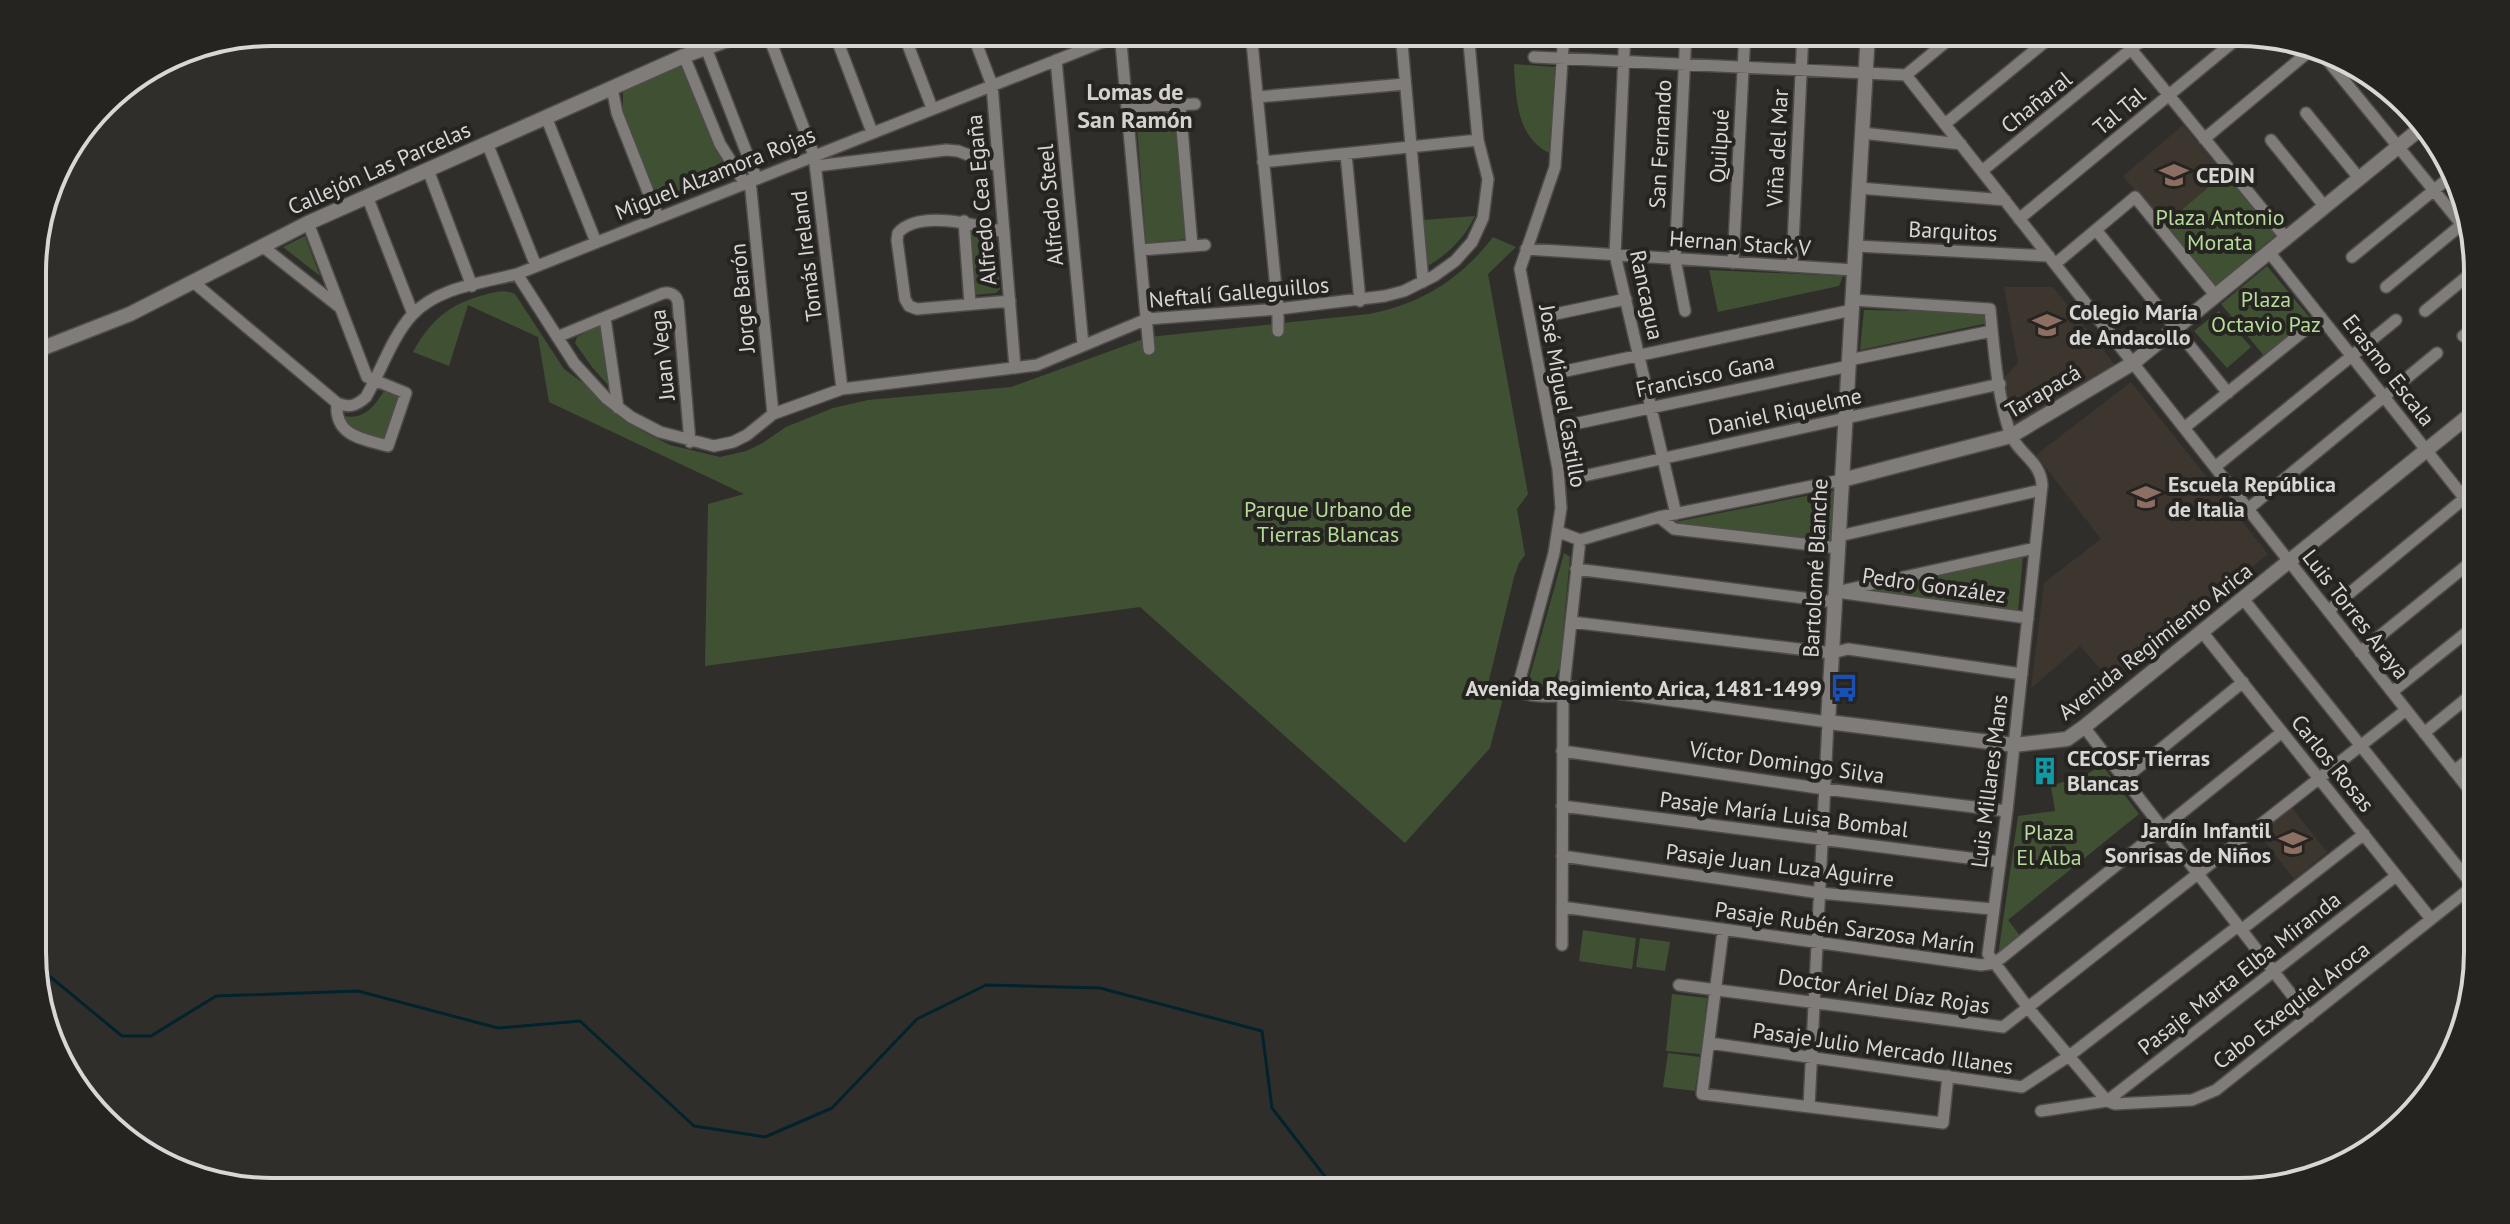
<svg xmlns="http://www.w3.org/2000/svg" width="2510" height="1224" viewBox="0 0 2510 1224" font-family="'PT Sans',sans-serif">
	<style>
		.built { fill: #3d362f }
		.green { fill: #3f5132 }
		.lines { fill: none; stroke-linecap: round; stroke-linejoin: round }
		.stream { stroke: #02232c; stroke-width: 3 }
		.minor-casing { stroke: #4e4c4a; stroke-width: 14 }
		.tertiary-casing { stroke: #4e4c4a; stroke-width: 17 }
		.secondary-casing { stroke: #4e4c4a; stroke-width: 17 }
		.minor { stroke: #7f7c79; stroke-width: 11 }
		.tertiary { stroke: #7f7c79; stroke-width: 14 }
		.secondary { stroke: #7f7c79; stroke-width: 14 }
		.labels { text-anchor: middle; stroke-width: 8; stroke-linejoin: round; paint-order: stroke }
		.street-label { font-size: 22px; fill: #d8d7d5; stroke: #262421 }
		.poi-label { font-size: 22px; font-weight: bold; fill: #d8d7d5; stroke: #262421; text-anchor: start }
		.park-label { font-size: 22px; fill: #b5dc99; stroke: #262421 }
		.neighbourhood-label { font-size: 24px; font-weight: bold; fill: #d5d2ce; stroke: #262421 }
		.rim { fill: none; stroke: #d8d7d5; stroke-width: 4 }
	</style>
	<rect width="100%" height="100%" fill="#302e2b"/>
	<!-- built -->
	<path class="built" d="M2183,125l41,49 -60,51 -41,-49z
		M2004,287h49l63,79 -104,60 -9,-47 15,-16z
		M2131,382l137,172 -157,127 -31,-35 -49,42 13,-105 57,-44 -65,-84z
		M2292,808l35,44 -33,27 -35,-45z"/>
	<!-- green -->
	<path class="green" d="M682,64l34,87 16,22 -74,31 -35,-83v-30z
		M1514,64l41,3 -6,86c-33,-17 -33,-55 -35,-89z
		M1176,110l11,129 -41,4 -10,-130z
		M2224,174l52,61 -61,51 -51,-61z
		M1475,216c-11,23 -27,38 -49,51l-4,-47z
		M970,234l22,6 4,6 4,43 -4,4 -23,2z
		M305,236l15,40 -37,-29z
		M1493,237l23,10 -28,27 40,220 -11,15 8,46 -6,8 -5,14 -25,103 13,22 -12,46 -85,95 -265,-236 -435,59 3,-162 36,-10 -195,-92 -11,-65 -70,-32 -19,61 -36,-14c17,-31 36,-48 71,-57 11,-3 21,-6 31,-1l49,75 23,17 25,25 32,21 26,13 50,12 26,-6 15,-7 25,-17 47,-19 35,-8 143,-13 138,-50 220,-23c52,-10 92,-35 124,-77z
		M2267,266l44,53 -46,38 -44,-53z
		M1709,270l134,6 -4,10 -121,26z
		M1864,310l123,2 1,11 -128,27z
		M2219,311l32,36 -24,21 -33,-37z
		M600,325l8,60 -16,-18 -17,-24 2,-6z
		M384,391l18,7 -16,44 -32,-10 -12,-16c22,4 31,-8 42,-25z
		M1836,490l-2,52 -153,-17 -6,-3z
		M1564,553l6,4 -10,107c-4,16 -12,25 -29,24l-3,-5z
		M2023,555l-5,57 -163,-20z
		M2102,765l37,49 -131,106 13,17 -23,19 20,-140 37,-5 -4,-25 12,-4 9,1z
		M1583,930l53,8 -4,31 -53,-8z
		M1640,938l30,4 -5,29 -29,-4z
		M1672,994l35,4 -6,56 -35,-3z
		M1668,1053l32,4 -5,34 -32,-4z"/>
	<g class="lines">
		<!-- stream -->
		<path class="stream" d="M34,970h8l80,66h29l65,-40 142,-5 140,37 82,-7 114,105 71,11 67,-29 85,-89 69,-34 114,3 162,43 10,77 65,84"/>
		<defs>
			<path id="minor" d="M689,32l9,19
				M767,32l47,123 28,234
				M834,32l38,100
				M903,32l29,76
				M972,32l20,53 23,283
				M1120,32l29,317
				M1251,32l27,277v22
				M1401,32l22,250
				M1625,32l-10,223 61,259
				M2117,32l169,206
				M706,48l50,129
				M2320,51l156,191
				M684,56l36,88 24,38
				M1534,57l372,18 52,-43
				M1056,60l27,285
				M1906,75l572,726
				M612,88l5,25 41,104
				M1257,97l148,-13
				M1180,105l12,141
				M1127,107l68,-3
				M2306,113l53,65
				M546,117l50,125
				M1945,124l112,-92
				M1862,133l99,11
				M2204,139l108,-90
				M2271,140l54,67
				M487,143l49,123
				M1346,154l14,147
				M1263,162l215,-22
				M816,166l130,-16 12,1 40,15
				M428,170l44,116
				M1982,171l170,-139
				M750,180l23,234
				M1859,188l146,12
				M367,196l46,118
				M2019,219l225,-186
				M964,221l6,83
				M308,223l59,154 39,16 -18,53c-26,-7 -54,-10 -51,-43
				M2096,230l132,163
				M1004,232c-27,-7 -85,-23 -106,1l-1,7 8,59 4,7 8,3 93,-8
				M262,246l76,60
				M1856,246l193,10
				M1526,249l328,21
				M1140,250l65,-5
				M2269,252l208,262
				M2352,257l98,-80
				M1733,263l12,-231
				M2055,264l80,-67 81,99
				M1792,266l11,-234
				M517,274l57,89 32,35 25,19 29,15 54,14 19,-4 14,-7 26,-21 69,-25 195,-24 110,-46 131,-10 107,-13 19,-5 30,-15 21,-15 17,-19 11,-24 5,-39 -10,-39 -10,-108
				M192,281l145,122c12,5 19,3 29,-6 15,-26 26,-60 46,-82 26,-28 70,-32 105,-41l603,-239 36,-3
				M2386,287l80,-66
				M1853,300l137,9c4,40 7,86 20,124 7,20 31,28 32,52l-35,326 -19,143 41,55 78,92
				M1685,311l-10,-52 11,-227
				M2425,311l51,-42
				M1546,316l80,-17
				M605,318l13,90
				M2463,336l13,-10
				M557,337l104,-43c8,-3 15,0 17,8l12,140
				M1849,360l143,-29
				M1561,372l291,-62
				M1569,425l280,-59
				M2184,428l137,-111
				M2215,467l181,-147
				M1579,477l421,-93
				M2248,509l189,-156
				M1659,517l15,12 164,19
				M1559,532l21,8 79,-23 183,-37
				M1839,536l202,-46
				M1576,569l259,33
				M1836,592l199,-44
				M1844,593l184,25
				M2244,600l229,286
				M2328,611l149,-123
				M1571,622l261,31 16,-4 174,25
				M2203,633l228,286
				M2360,652l117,-95
				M1564,686l264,36 -19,385
				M2392,692l85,-68
				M1563,696c-16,0 -32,2 -46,-6l37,-137 7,-45 -3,-39 -38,-200 35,-102 9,-135
				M2084,727l225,290
				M2424,733l53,-43
				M1562,751l263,38 182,22
				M2454,771l23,-18
				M2124,779l119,-97
				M1562,806l438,56
				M1562,856l258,37 172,16
				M1562,907l419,58 14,-2 287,-231
				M2241,930l123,-96
				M1723,931l-21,163 241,29 5,-47
				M1562,945l1,-249 17,-156
				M1679,985l324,42 403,-317
				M1709,1043l313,44 47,-31 169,-130
				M2107,1101l289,-225
				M2041,1111l66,-10 8,3 77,-4 24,-10 262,-208"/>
			<path id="tertiary" d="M1868,32l-40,690 186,23 53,-6 17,-12 392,-317
				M1842,480l169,-44 122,-73 293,-239"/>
			<path id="secondary" d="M33,352l97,-38 178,-91 376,-167 65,-24"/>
		</defs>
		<!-- minor casing -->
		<use href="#minor" class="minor-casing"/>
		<!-- tertiary casing -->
		<use href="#tertiary" class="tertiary-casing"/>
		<!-- secondary casing -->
		<use href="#secondary" class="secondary-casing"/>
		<!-- minor -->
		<use href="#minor" class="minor"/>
		<!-- tertiary -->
		<use href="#tertiary" class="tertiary"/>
		<!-- secondary -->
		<use href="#secondary" class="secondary"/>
	</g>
	<!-- icons -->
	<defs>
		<symbol id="school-bare" viewBox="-9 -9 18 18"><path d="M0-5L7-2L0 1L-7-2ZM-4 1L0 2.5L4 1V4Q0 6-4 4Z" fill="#8d6e63" stroke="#262421" stroke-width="2.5" paint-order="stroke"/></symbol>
		<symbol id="bus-bare" viewBox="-9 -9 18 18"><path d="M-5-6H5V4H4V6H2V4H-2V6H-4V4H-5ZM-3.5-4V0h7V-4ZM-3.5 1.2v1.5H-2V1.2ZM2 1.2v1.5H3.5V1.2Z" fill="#1a4fb4" stroke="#262421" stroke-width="2.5" paint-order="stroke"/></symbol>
		<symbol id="building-bare" viewBox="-9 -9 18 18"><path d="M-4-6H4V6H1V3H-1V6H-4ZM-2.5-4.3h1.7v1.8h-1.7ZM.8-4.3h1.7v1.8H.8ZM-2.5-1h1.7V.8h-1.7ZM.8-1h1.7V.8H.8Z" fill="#0f9aa8" stroke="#262421" stroke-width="2.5" paint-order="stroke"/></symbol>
	</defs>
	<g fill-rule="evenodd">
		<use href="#school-bare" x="2154" y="155" width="40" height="40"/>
		<use href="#school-bare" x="2027" y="305" width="40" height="40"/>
		<use href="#school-bare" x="2126" y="477" width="40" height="40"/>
		<use href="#bus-bare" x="1824" y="668" width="40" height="40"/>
		<use href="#building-bare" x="2025" y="751" width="40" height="40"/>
		<use href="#school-bare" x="2273" y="823" width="40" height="40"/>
	</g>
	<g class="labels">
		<!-- street labels -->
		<g class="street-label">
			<text transform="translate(2036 102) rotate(-39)" y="8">Chañaral</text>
			<text transform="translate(2119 111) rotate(-40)" y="8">Tal Tal</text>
			<text transform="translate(1660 144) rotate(-87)" y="8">San Fernando</text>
			<text transform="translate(1719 146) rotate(-87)" y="8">Quilpué</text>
			<text transform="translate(1777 148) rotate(-87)" y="8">Viña del Mar</text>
			<text transform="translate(379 168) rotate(-24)" y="8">Callejón Las Parcelas</text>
			<text transform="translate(715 173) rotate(-22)" y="8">Miguel Alzamora Rojas</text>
			<text transform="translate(981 200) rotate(-95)" y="8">Alfredo Cea Egaña</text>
			<text transform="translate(1050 205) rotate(-95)" y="8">Alfredo Steel</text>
			<text transform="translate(1953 231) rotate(3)" y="8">Barquitos</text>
			<text transform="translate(1740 243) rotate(4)" y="8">Hernan Stack V</text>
			<text transform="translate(806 256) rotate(-97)" y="8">Tomás Ireland</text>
			<text transform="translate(1239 292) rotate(-5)" y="8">Neftalí Galleguillos</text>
			<text transform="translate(1647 295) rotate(78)" y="8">Rancagua</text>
			<text transform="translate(742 298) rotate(-95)" y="8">Jorge Barón</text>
			<text transform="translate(662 355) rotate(-96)" y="8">Juan Vega</text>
			<text transform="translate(2389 370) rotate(52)" y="8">Erasmo Escala</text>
			<text transform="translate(1705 375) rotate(-12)" y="8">Francisco Gana</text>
			<text transform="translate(2043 391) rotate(-31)" y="8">Tarapacá</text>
			<text transform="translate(1563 396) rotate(80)" y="8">José Miguel Castillo</text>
			<text transform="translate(1785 411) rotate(-12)" y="8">Daniel Riquelme</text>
			<text transform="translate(1815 568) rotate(-87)" y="8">Bartolomé Blanche</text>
			<text transform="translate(1934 585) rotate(8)" y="8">Pedro González</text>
			<text transform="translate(2356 614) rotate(52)" y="8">Luis Torres Araya</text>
			<text transform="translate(2155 641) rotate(-38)" y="8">Avenida Regimiento Arica</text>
			<text transform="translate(1787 762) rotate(8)" y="8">Víctor Domingo Silva</text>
			<text transform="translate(2333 763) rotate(51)" y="8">Carlos Rosas</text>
			<text transform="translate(1989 781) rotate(-83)" y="8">Luis Millares Mans</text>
			<text transform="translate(1784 814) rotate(7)" y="8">Pasaje María Luisa Bombal</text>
			<text transform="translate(1780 865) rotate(7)" y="8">Pasaje Juan Luza Aguirre</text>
			<text transform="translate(1845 927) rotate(8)" y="8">Pasaje Rubén Sarzosa Marín</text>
			<text transform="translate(2239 973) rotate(-38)" y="8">Pasaje Marta Elba Miranda</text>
			<text transform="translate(1884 991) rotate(8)" y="8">Doctor Ariel Díaz Rojas</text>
			<text transform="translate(2291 1005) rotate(-38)" y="8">Cabo Exequiel Aroca</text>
			<text transform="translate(1883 1048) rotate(8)" y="8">Pasaje Julio Mercado Illanes</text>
		</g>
		<!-- poi labels -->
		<g class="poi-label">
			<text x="2196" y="183">CEDIN</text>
			<text x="2069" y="320">Colegio María<tspan x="2069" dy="25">de Andacollo</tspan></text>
			<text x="2168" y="492">Escuela República<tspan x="2168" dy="25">de Italia</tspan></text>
			<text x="1822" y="696" text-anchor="end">Avenida Regimiento Arica, 1481-1499</text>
			<text x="2067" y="766">CECOSF Tierras<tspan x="2067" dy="25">Blancas</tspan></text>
			<text x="2271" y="838" text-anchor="end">Jardín Infantil<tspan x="2271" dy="25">Sonrisas de Niños</tspan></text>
		</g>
		<!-- park labels -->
		<g class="park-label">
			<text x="2220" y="225">Plaza Antonio<tspan x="2220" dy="25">Morata</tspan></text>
			<text x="2266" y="307">Plaza<tspan x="2266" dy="25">Octavio Paz</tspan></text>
			<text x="1328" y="517">Parque Urbano de<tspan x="1328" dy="25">Tierras Blancas</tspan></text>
			<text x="2049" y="840">Plaza<tspan x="2049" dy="25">El Alba</tspan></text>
		</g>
		<!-- neighbourhood labels -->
		<g class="neighbourhood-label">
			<text x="1135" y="100">Lomas de<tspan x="1135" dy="28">San Ramón</tspan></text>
		</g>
	</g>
	<!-- crop -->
	<path d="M0 0H2510V1224H0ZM272 46H2238A226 226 0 0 1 2464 272V952A226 226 0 0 1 2238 1178H272A226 226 0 0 1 46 952V272A226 226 0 0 1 272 46Z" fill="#262421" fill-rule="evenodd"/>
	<path class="rim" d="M272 46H2238A226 226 0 0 1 2464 272V952A226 226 0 0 1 2238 1178H272A226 226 0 0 1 46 952V272A226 226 0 0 1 272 46Z"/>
</svg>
